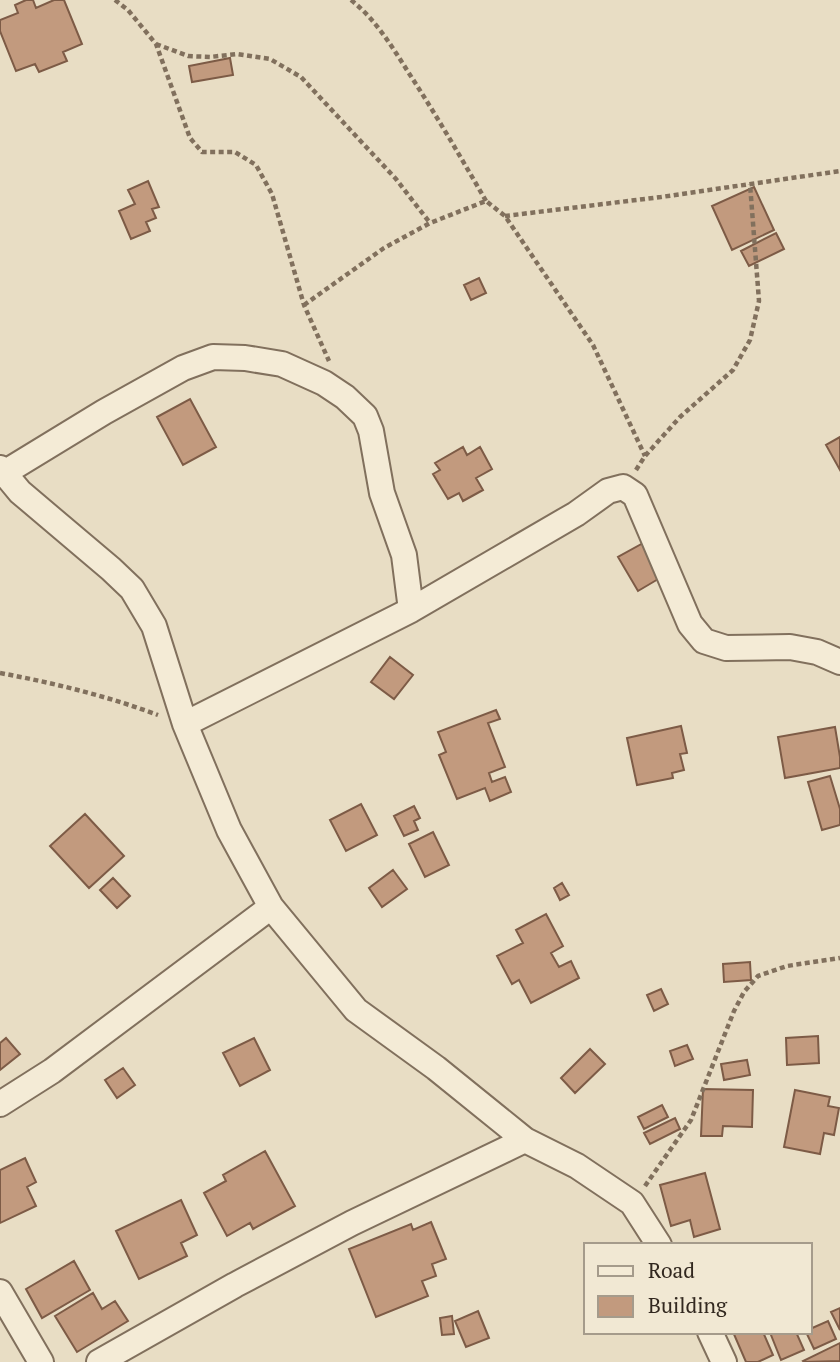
<svg xmlns="http://www.w3.org/2000/svg" width="840" height="1362" viewBox="0 0 840 1362" font-family="'PT Serif',serif">
	<style>
		.building { fill: #c29a7e; stroke: #7d5b46; stroke-width: 2 }
		.lines { fill: none; stroke-linecap: round; stroke-linejoin: round }
		.minor-casing { stroke: #81705d; stroke-width: 28 }
		.path { stroke: #81705d; stroke-width: 4.5; stroke-dasharray: 5 3.5; stroke-linecap: butt }
		.minor { stroke: #f4ebd6; stroke-width: 24 }
	</style>
	<rect width="100%" height="100%" fill="#e8ddc4"/>
	<!-- building -->
	<path class="building" d="M26,0h7l3,8 18,-8h10l18,44 -19,8 4,9 -28,11 -4,-8 -19,7 -16,-40v-11l18,-7 -3,-8z
		M230,58l3,17 -41,7 -3,-16z
		M148,181l11,26 -7,2 4,9 -10,4 4,9 -19,8 -12,-28 16,-7 -7,-14z
		M754,187l20,43 -42,20 -20,-44z
		M776,233l8,16 -35,17 -8,-15z
		M479,278l7,15 -15,7 -7,-15z
		M190,399l26,48 -33,18 -26,-48z
		M840,437v33l-14,-25z
		M463,447l4,8 13,-8 12,22 -16,9 7,12 -20,11 -4,-8 -11,6 -15,-25 7,-4 -5,-7z
		M645,542l20,33 -27,16 -20,-34z
		M390,657l23,18 -19,24 -23,-17z
		M496,710l4,9 -12,4 17,44 -16,6 3,9 13,-5 6,15 -21,9 -5,-13 -28,11 -18,-44 7,-3 -8,-20z
		M681,726l6,27 -7,1 4,16 -12,3 1,5 -36,7 -10,-47z
		M835,727l5,30v11l-55,10 -7,-41z
		M830,776l10,33v16l-18,5 -14,-48z
		M361,804l16,31 -31,16 -16,-31z
		M414,806l6,12 -6,3 4,9 -14,6 -10,-20z
		M85,814l39,42 -35,32 -39,-42z
		M433,832l16,33 -24,12 -16,-33z
		M393,870l14,19 -25,18 -13,-19z
		M113,878l17,18 -13,12 -17,-18z
		M562,883l7,12 -9,5 -6,-12z
		M546,914l17,32 -12,7 8,14 12,-6 8,17 -48,25 -12,-23 -7,4 -15,-28 26,-13 -7,-13z
		M750,962l1,18 -27,2 -1,-18z
		M661,989l7,15 -14,7 -7,-16z
		M818,1036l1,27 -32,2 -1,-27z
		M6,1038l14,16 -20,16v-27z
		M254,1038l16,32 -30,16 -17,-33z
		M687,1045l6,14 -18,7 -5,-15z
		M590,1049l15,15 -30,29 -14,-15z
		M747,1060l3,15 -26,5 -3,-16z
		M123,1068l12,17 -18,13 -12,-18z
		M703,1089l50,1 -1,37 -29,-1 -1,10h-21z
		M795,1090l35,7 -2,9 11,2 -5,27 -10,-2 -4,21 -36,-7z
		M662,1105l6,12 -24,12 -6,-12z
		M675,1118l5,11 -30,15 -6,-11z
		M265,1151l30,55 -42,23 -3,-6 -23,13 -23,-43 22,-12 -3,-6z
		M25,1158l11,24 -9,5 9,19 -36,17v-53z
		M705,1173l15,56 -26,8 -4,-17 -19,6 -11,-41z
		M181,1200l16,35 -16,8 6,13 -48,23 -23,-48z
		M431,1222l15,37 -14,5 4,12 -14,5 6,15 -52,21 -27,-68 62,-25 2,6z
		M74,1261l16,29 -48,28 -16,-29z
		M93,1293l9,16 13,-8 13,20 -51,31 -22,-36z
		M840,1308v22l-9,-18z
		M478,1311l11,27 -23,9 -11,-26z
		M452,1316l2,18 -12,1 -2,-17z
		M828,1321l8,18 -22,10 -8,-17h4v-3z
		M733,1332h30l10,23 -15,7h-12z
		M776,1332h20l8,18 -23,10 -10,-25z
		M840,1343v18l-36,1 -1,-1z"/>
	<g class="lines">
		<defs>
			<path id="minor" d="M0,468l20,24 91,77 21,20 22,37 31,98 44,106 42,77 85,103 80,58 89,72 52,26 55,37 27,42
				M4,473l100,-61 79,-44 30,-11 32,1 37,6 42,19 21,14 20,19 6,15 11,62 22,62 7,55
				M185,724l226,-114 165,-96 32,-23 15,-4 12,8 55,129 14,17 22,7 64,-1 27,5 23,10
				M0,1104l52,-33 219,-164
				M0,1292l41,70
				M710,1332l14,30
				M99,1362l136,-77 117,-62 173,-83"/>
		</defs>
		<!-- minor casing -->
		<use href="#minor" class="minor-casing"/>
		<!-- path -->
		<path class="path" d="M115,0l13,10 28,34 34,94 12,14h33l21,13 16,29 32,111 25,56
			M351,0c27,21 44,52 63,81 25,39 49,80 72,120
			M156,44l32,12 22,1 27,-3 33,5 31,18 95,102 34,44
			M505,216l156,-19 179,-26
			M304,305l80,-57 46,-25 56,-22 19,15 88,129 52,111
			M636,470l9,-14 35,-39 53,-47 17,-30 9,-39 -9,-117
			M0,673c54,10 107,23 158,42
			M645,1186l46,-66 43,-109 10,-19 14,-16 29,-10 53,-8"/>
		<!-- minor -->
		<use href="#minor" class="minor"/>
	</g>
	<!-- legend -->
	<rect x="584" y="1243" width="228" height="91" fill="#f1e8d3" stroke="#a59b8b" stroke-width="2"/>
	<rect x="598" y="1266" width="35" height="10" fill="#f4ebd6" stroke="#a59b8b" stroke-width="2"/>
	<text x="648" y="1278" font-size="21" fill="#32281f">Road</text>
	<rect x="598" y="1296" width="35" height="21" fill="#c29a7e" stroke="#a59b8b" stroke-width="2"/>
	<text x="648" y="1313" font-size="21" fill="#32281f">Building</text>
</svg>
